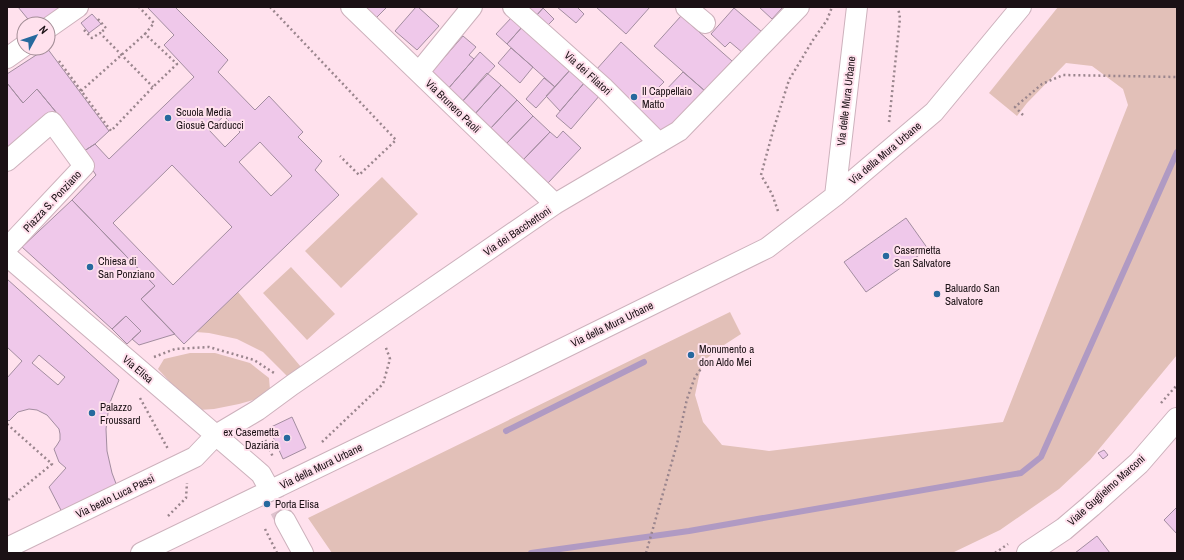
<svg xmlns="http://www.w3.org/2000/svg" width="1184" height="560" viewBox="0 0 1184 560" font-family="'Archivo Narrow',sans-serif">
	<style>
		.green { fill: #e2c0b8 }
		.lines { fill: none; stroke-linecap: round; stroke-linejoin: round }
		.stream { stroke: #b09ac3; stroke-width: 6 }
		.building { fill: #efc8ea; stroke: #a38da0; fill-rule: evenodd }
		.minor-tunnel { stroke: #ddc2cd; stroke-width: 20; stroke-dasharray: 20 10; stroke-linecap: butt }
		.minor-casing { stroke: #cdb1bc; stroke-width: 22 }
		.major-casing { stroke: #cdb1bc; stroke-width: 24 }
		.path { stroke: #9a858d; stroke-width: 2.5; stroke-dasharray: 2 3; stroke-linecap: butt }
		.minor { stroke: #fff; stroke-width: 20 }
		.major { stroke: #fff; stroke-width: 22 }
		.poi-dot { fill: #26699e; stroke: #ffe1ed; stroke-width: 1.5 }
		.labels { text-anchor: middle; stroke-width: 4; stroke-linejoin: round; paint-order: stroke }
		.street-label { font-size: 11px; fill: #1b1115; stroke: #ffe1ed }
		.poi-label { font-size: 11px; fill: #1b1115; stroke: #ffe1ed; text-anchor: start }
	</style>
	<rect width="100%" height="100%" fill="#ffe1ed"/>
	<!-- green -->
	<path class="green" d="M1058,7h119v348l-87,105 -31,29 -59,41 -48,23h-620l-24,-35 422,-206 11,22 -17,11 -22,17 -7,33 8,27 19,23 47,6 234,-29 125,-317 -5,-16 -31,-23 -26,-3 -39,40 -10,13 -28,-23z
		M382,177l36,37 -77,74 -36,-37z
		M291,267l44,47 -28,26 -44,-47z
		M238,292l63,75 -13,10 -25,-25 -26,-13 -28,-6 -13,-1z
		M190,353h25l35,10 19,15 1,12 -6,7 -25,7 -25,5 -15,1 -16,-14 -25,-27 6,-10z"/>
	<g class="lines">
		<!-- stream -->
		<path class="stream" d="M506,431l138,-69
			M531,553l158,-22 332,-58 20,-16 136,-305"/>
	</g>
	<!-- building -->
	<path class="building" d="M18,7h43l-23,17h-6z
		M147,7h28l53,53 -10,12 37,38 14,-14 34,36 -5,5 24,24 -7,9 24,25 -155,149 -43,-45 14,-13 -83,-86 24,-25 -15,-22 14,-9 14,15 85,-82 -30,-32 10,-10zM224,116l16,16 -15,15 -16,-17zM260,142l32,34 -21,20 -32,-34zM172,165l60,62 -59,58 -60,-62z
		M364,7h23l-11,11z
		M416,7h2l21,19 -22,24 -22,-19z
		M525,7h19l-8,9z
		M557,7h20l7,7 -8,9z
		M596,7h54l-24,27z
		M759,7h24l-11,12z
		M543,8l11,11 -7,7 -11,-10z
		M734,8l28,24 -19,21 -13,-11 -5,5 -14,-13z
		M92,14l9,10 -12,9 -8,-10z
		M681,16l51,45 -27,30 -51,-45z
		M512,17l11,9 -16,18 -11,-10z
		M523,26l48,43 -16,18 -48,-43z
		M463,36l13,11 -7,8 5,4 -27,31 -17,-16z
		M621,42l43,40 -7,7 5,5 21,-22 22,19 -40,44 -69,-65z
		M47,48l62,83 -14,13 -14,9 -25,-41 -19,-23 -14,14 -16,-20v-9z
		M511,48l22,19 -13,16 -22,-20z
		M480,52l15,14 -34,37 -14,-13z
		M571,69l14,13 -25,29 -14,-15z
		M487,73l14,12 -27,30 -13,-12z
		M544,78l11,9 -19,21 -10,-9z
		M585,82l15,13 -29,34 -15,-13z
		M7,83l16,20 14,-14 19,23 -49,42z
		M501,85l16,15 -27,29 -16,-14z
		M517,100l16,16 -27,28 -16,-15z
		M533,116l17,16 -27,28 -17,-16z
		M563,131l18,17 -33,35 -25,-23 27,-28 7,6z
		M72,200l83,86 -14,13 34,35 -36,11 -7,-6 9,-8 -15,-15 -14,13 -90,-82z
		M906,218l22,31 -62,43 -22,-30z
		M7,279l112,101 -10,25 -3,24 1,22 5,22 6,16 -55,25 -14,-27 17,-19 -7,-6 -5,-13 3,-4 3,-5v-6l-1,-5 -12,-14 -10,-5 -8,-1 -11,3 -9,9 -2,-2v-41l15,-17 -15,-14zM39,355l26,22 -7,8 -26,-22z
		M126,316l15,15 -14,13 -15,-15z
		M292,417l14,31 -23,11 -14,-31z
		M1104,450l4,5 -5,4 -5,-6z
		M1177,507v27l-13,-14z
		M1097,536l13,17h-35z"/>
	<g class="lines">
		<!-- minor-tunnel -->
		<path class="minor-tunnel" d="M266,483l19,37"/>
		<defs>
			<path id="minor" d="M351,7l204,197
				M513,7l91,81 55,55
				M686,7l19,16
				M48,28l30,-21
				M7,58l17,-12
				M419,72l53,-65
				M7,161l45,-39 32,44 -77,82
				M835,196l22,-189
				M7,256l254,218 5,9
				M285,520l18,33
				M7,548l188,-91 21,-22 42,-25 34,-25 263,-181 124,-73 120,-124
				M141,553l374,-181 252,-124 68,-52 99,-84 87,-105"/>
			<path id="major" d="M1028,553l36,-24 27,-23 48,-43 38,-44"/>
		</defs>
		<!-- minor casing -->
		<use href="#minor" class="minor-casing"/>
		<!-- major casing -->
		<use href="#major" class="major-casing"/>
		<!-- path -->
		<path class="path" d="M270,7l126,133 -37,35 -19,-19
			M98,19l8,9 -1,1 -5,4
			M84,30l8,8 8,-5 53,54
			M59,61l52,70 42,-44 24,-23 -32,-30 9,-11 -15,-16
			M81,91l64,-57
			M1023,115l-8,-8 27,-23 21,-9 114,2
			M889,122l11,-104 -2,-11
			M778,211l-6,-17 -11,-19 12,-44 16,-51 24,-40 14,-20 5,-13
			M154,357l21,-8 34,-2 45,13 20,13
			M140,398l28,51
			M1161,403l16,-18
			M7,424l45,40 -45,37
			M261,431l12,26
			M322,442l61,-58 7,-25 -5,-14
			M168,516l18,-18 1,-15
			M265,529l12,24
			M646,553l31,-109 10,-45 8,-22 10,-14
			M995,553l13,-9"/>
		<!-- minor -->
		<use href="#minor" class="minor"/>
		<!-- major -->
		<use href="#major" class="major"/>
	</g>
	<!-- markers -->
	<g class="poi-dot">
		<circle cx="634" cy="97" r="4"/>
		<circle cx="168" cy="118" r="4"/>
		<circle cx="886" cy="256" r="4"/>
		<circle cx="90" cy="267" r="4"/>
		<circle cx="937" cy="294" r="4"/>
		<circle cx="691" cy="355" r="4"/>
		<circle cx="92" cy="413" r="4"/>
		<circle cx="287" cy="438" r="4"/>
		<circle cx="267" cy="504" r="4"/>
	</g>
	<g class="labels">
		<!-- street labels -->
		<g class="street-label">
			<text transform="translate(588 73) rotate(42)" y="4">Via dei Filatori</text>
			<text transform="translate(846 101) rotate(-83)" y="4">Via delle Mura Urbane</text>
			<text transform="translate(453 106) rotate(44)" y="4">Via Brunero Paoli</text>
			<text transform="translate(885 153) rotate(-40)" y="4">Via della Mura Urbane</text>
			<text transform="translate(52 201) rotate(-47)" y="4">Piazza S. Ponziano</text>
			<text transform="translate(517 231) rotate(-34)" y="4">Via dei Bacchettoni</text>
			<text transform="translate(612 324) rotate(-26)" y="4">Via della Mura Urbane</text>
			<text transform="translate(138 369) rotate(40)" y="4">Via Elisa</text>
			<text transform="translate(321 466) rotate(-26)" y="4">Via della Mura Urbane</text>
			<text transform="translate(1106 490) rotate(-42)" y="4">Viale Guglielmo Marconi</text>
			<text transform="translate(115 496) rotate(-26)" y="4">Via beato Luca Passi</text>
		</g>
		<!-- poi labels -->
		<g class="poi-label">
			<text x="642" y="95">Il Cappellaio<tspan x="642" dy="13">Matto</tspan></text>
			<text x="176" y="116">Scuola Media<tspan x="176" dy="13">Giosuè Carducci</tspan></text>
			<text x="894" y="254">Casermetta<tspan x="894" dy="13">San Salvatore</tspan></text>
			<text x="98" y="265">Chiesa di<tspan x="98" dy="13">San Ponziano</tspan></text>
			<text x="945" y="292">Baluardo San<tspan x="945" dy="13">Salvatore</tspan></text>
			<text x="699" y="353">Monumento a<tspan x="699" dy="13">don Aldo Mei</tspan></text>
			<text x="100" y="411">Palazzo<tspan x="100" dy="13">Froussard</tspan></text>
			<text x="279" y="436" text-anchor="end">ex Casemetta<tspan x="279" dy="13">Daziaria</tspan></text>
			<text x="275" y="508">Porta Elisa</text>
		</g>
	</g>
	<!-- border -->
	<rect width="1184" height="560" fill="none" stroke="#1b1115" stroke-width="16"/>
	<!-- north arrow -->
	<g transform="translate(36 36) rotate(50)"><circle r="19" fill="#ffe1ed" stroke="#a48e97"/>
	<path d="M0-3L7 15L0 10L-7 15Z" fill="#26699e"/>
	<text y="-6" font-size="11" font-weight="bold" text-anchor="middle" fill="#1b1115">N</text>
	</g>
</svg>
